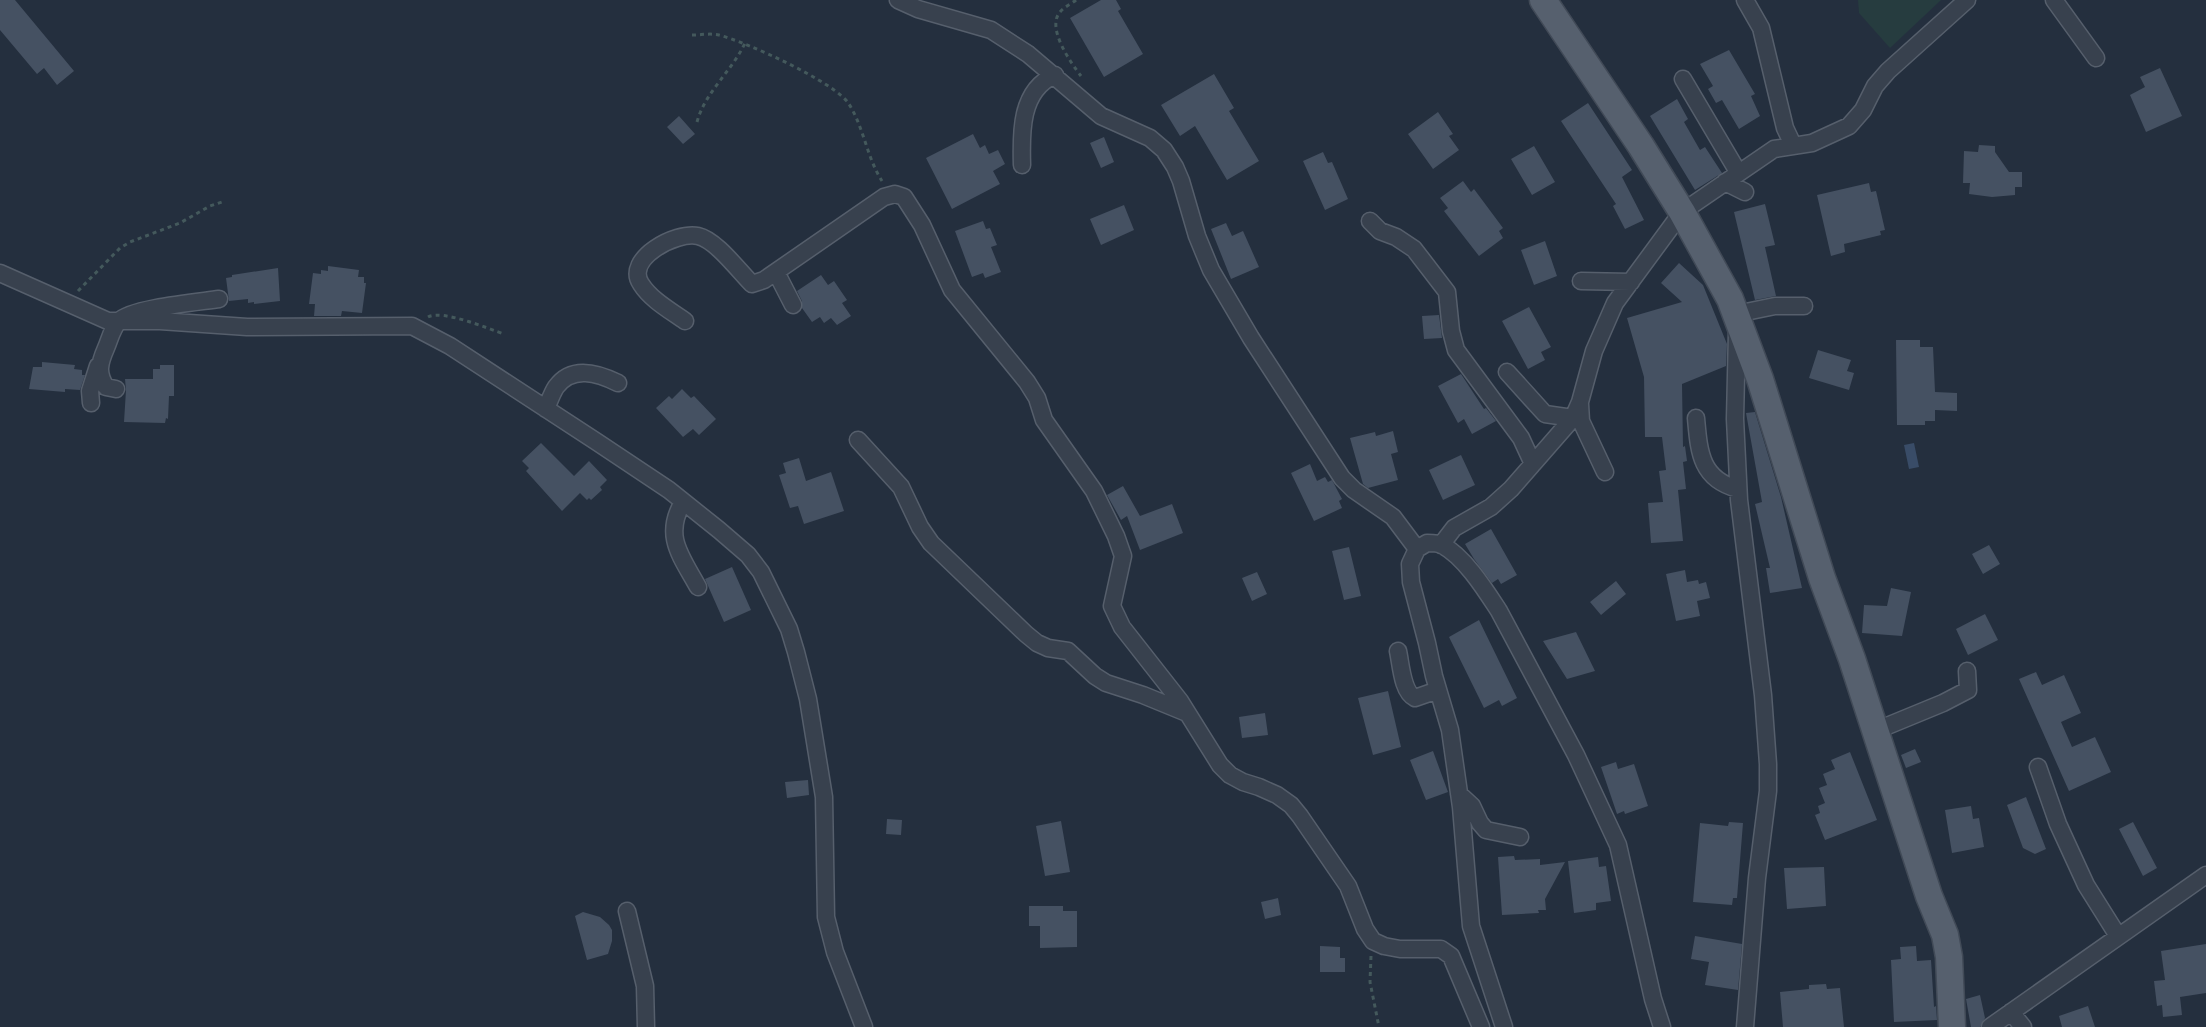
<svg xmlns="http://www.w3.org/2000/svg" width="2206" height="1027" viewBox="0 0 2206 1027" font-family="Helvetica,sans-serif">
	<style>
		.green { fill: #263c3f }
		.water { fill: #394c67 }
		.building { fill: #455162 }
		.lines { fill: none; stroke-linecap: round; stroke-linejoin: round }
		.street-casing { stroke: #565f6c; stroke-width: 19 }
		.primary-casing { stroke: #414a57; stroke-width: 29 }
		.path { stroke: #44595c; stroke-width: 3; stroke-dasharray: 4 4; stroke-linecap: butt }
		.street { stroke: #38414e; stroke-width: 16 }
		.primary { stroke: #56606e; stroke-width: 26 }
	</style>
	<rect width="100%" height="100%" fill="#242f3e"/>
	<!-- green -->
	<path class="green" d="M1858,0h83l-51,48 -31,-35z"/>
	<!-- water -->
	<path class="water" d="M1914,443l5,24 -10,2 -5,-24z"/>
	<!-- building -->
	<path class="building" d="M0,0h15l59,71 -17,14 -13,-17 -7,6 -37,-44z
		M1101,0h15l5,9 -3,2 25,43 -39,23 -34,-59z
		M1729,50l26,44 -4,2 9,20 -21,13 -17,-29 -6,3 -8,-14 5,-3 -13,-22z
		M2160,68l22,48 -36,16 -16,-37 15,-8 -5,-10z
		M1214,74l20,34 -5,3 30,50 -32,19 -32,-54 -15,10 -19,-31z
		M1677,99l11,20 -4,3 16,28 5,-3 17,26 -27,17 -45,-74z
		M1588,103l44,67 -10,7 22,43 -19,9 -12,-23 3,-2 -55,-83z
		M1438,112l15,22 -4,2 10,14 -26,19 -25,-35z
		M679,116l16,18 -12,10 -16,-17z
		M973,134l7,14 5,-3 4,9 9,-4 7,14 -12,7 7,13 -48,25 -26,-51z
		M1104,137l10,25 -13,6 -11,-25z
		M1979,145l16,1v6l14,20h13v15h-7v8l-23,2 -23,-3 1,-11h-7l1,-32 14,1z
		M1534,146l21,36 -23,13 -21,-36z
		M1323,152l5,11 4,-1 16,37 -23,11 -22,-49z
		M1463,181l8,11 3,-3 29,39 -4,3 4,7 -24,18 -35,-45 4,-3 -8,-10z
		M1869,183l2,9 5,-1 9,39 -5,1 1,4 -37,9 1,8 -14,4 -14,-61z
		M1765,204l10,41 -10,2 11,49 -21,4 -21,-88z
		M1124,205l10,25 -33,15 -11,-26z
		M983,221l3,8 4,-1 7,17 -6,2 10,25 -16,6 -2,-5 -11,4 -17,-46z
		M1226,223l6,13 11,-5 16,36 -28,12 -20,-50z
		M1545,241l12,35 -23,9 -13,-35z
		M1679,263l24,22 24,59 -1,22 -44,18 1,63 2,-1 2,15 -4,1 3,27 -8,1 5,51 -32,2 -3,-40 15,-1 -4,-31 7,-1 -4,-33h-17l-1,-60 -17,-59 55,-16 -21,-19z
		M328,266l31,4 -1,7h6v6h2l-4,30 -20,-2 -1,5h-27l1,-12h-6l4,-31 8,1v-4l7,1z
		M278,268l2,33 -26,3v-2l-6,1v-4l-19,2 -3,-23 6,-1v-2z
		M821,275l7,10 6,-4 13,19 -5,3 9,13 -14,9 -6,-7 -7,5 -4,-6 -8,5 -10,-14v-7l-5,-10z
		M1529,307l22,40 -10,5 4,8 -17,9 -26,-48z
		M1439,315l3,23 -18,1 -2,-23z
		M1896,340h24v7h13l2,45 22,1v18l-22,-1v11h-10v4h-28z
		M1818,350l33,10 -4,11 7,2 -5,17 -40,-12z
		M42,362l33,3 -1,4 8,1v5h3l-5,15 -15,-1v3l-36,-3 4,-22h9z
		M160,365h14v31h-5l-1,23 -2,-1 -1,5 -41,-1 2,-32 -1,-11h28v-10h7z
		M1461,374l23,35 2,-1 10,13 -24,13 -8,-15 -6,4 -20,-37z
		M682,389l9,9 3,-2 22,23 -17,16 -6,-6 -10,8 -27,-29 13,-12 3,3z
		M1755,412l26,85 21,91 -32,5 -4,-25h4l-15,-64 7,-2 -16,-89z
		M1393,431l5,21 -7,2 7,26 -30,8 -5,-4 -13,-46 25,-6 1,4z
		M541,443l33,33 15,-15 18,19 -7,7 2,3 -11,10 -2,-2 -2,2 -7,-7 -18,18 -36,-40 3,-3 -7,-7z
		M1461,455l14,30 -32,15 -14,-30z
		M799,458l7,23 25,-9 13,39 -40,13 -6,-18 -8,2 -11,-33 7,-2 -3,-10z
		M1310,464l7,17 8,-4 3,5 4,-2 10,19 -3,2 3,7 -28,13 -23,-48z
		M1123,486l17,30 32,-12 11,29 -43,17 -13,-34 -6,4 -14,-25z
		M1491,529l26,46 -16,9 -3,-5 -6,4 -18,-24 -9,-15z
		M1989,545l11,19 -17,10 -11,-20z
		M1349,547l12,49 -17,4 -12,-49z
		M732,567l19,43 -27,12 -19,-43z
		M1685,570l2,12 11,-2 1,4 7,-2 4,16 -13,3 3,15 -24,5 -10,-47z
		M1257,572l10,22 -15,7 -10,-23z
		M1616,581l10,13 -25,21 -11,-13z
		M1891,588l20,4 -9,44 -40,-3 2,-28 23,1z
		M1985,614l13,26 -30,15 -12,-26z
		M1479,620l38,78 -15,8 -3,-6 -15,8 -35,-71z
		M1576,632l19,39 -28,8 -24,-38z
		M2036,672l6,13 22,-10 17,38 -20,9 11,25 23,-10 16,35 -42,19 -50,-112z
		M1388,691l13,56 -28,8 -15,-57z
		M1265,713l3,22 -26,3 -3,-21z
		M1915,749l6,13 -15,6 -5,-13z
		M1433,751l15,41 -22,8 -16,-40z
		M1850,752l27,68 -52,20 -10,-25 5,-2 -2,-7 7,-3 -6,-15 8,-3 -4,-11 12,-5 -4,-9z
		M1616,762l2,7 16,-5 14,42 -23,8 -1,-3 -7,3 -16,-47z
		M808,780l1,15 -22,3 -2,-16z
		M2026,797l20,52 -11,5 -12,-6 -16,-43z
		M1971,806l2,13 6,-1 5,29 -32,6 -7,-43z
		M887,819l15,1 -1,15 -15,-1z
		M1061,821l9,51 -25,4 -9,-50z
		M1729,822l14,1 -6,75h-4l-1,7 -39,-3 7,-79 28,3z
		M2133,822l24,46 -14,8 -24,-47z
		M1514,856l1,4 25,-1v6l25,-3 -20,37 1,11h-8l1,3 -37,2 -4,-58z
		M1598,857l1,10 7,-1 5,35 -15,2v7l-22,3 -6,-52z
		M1824,867l2,39 -39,3 -3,-41z
		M1278,898l3,17 -16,4 -4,-17z
		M1029,906h34v5h14v36l-37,1v-22h-11z
		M583,912l17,5 9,8 3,5v11l-4,13 -21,6 -12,-44z
		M1695,936l47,8 -4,46 -33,-5 4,-23 -18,-3z
		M2206,944v49l-26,4 2,18 -19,2 -1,-12 -5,1 -3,-25 11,-1 -4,-29z
		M1320,946l20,1v11h5v14h-25z
		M1916,946l1,15 14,-1 3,47 2,-1 1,14 -43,2 -3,-62 10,-1 -1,-12z
		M1826,984l1,5 13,-1 4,39h-61l-3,-35 29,-3v-4z
		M1980,995l5,23 -5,9h-9l-5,-28z
		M2088,1006l7,21h-33l-3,-11z"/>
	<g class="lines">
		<defs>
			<path id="street" d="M898,0l20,9 73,21 37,24 73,62 49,22 14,12 11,17 6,14 16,55 14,34 40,68 91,140 12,12 39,27 24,32
				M1745,0l16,28 24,100 8,17
				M2054,0l42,58
				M1683,79l55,93
				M1022,165c-1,-32 -2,-75 33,-90
				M1725,182l20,10
				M1370,221l10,10 16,6 18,12 33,43 4,39 5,19 65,88 12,26
				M776,272l17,33
				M0,273l108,48h52l87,6 165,-1 38,20 147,96 72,48 50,40 29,25 13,17 28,57 7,23 12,47 16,98 2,120 9,35 29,75
				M1581,281l50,1
				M1736,314l39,-8h29
				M685,321c-14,-10 -34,-21 -44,-37 -17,-25 35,-53 57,-48 18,4 40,34 54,48l12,-4 120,-83 11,-3 9,3 18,28 30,65 75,92 10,16 7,22 50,71 22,45 7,20 -11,50 10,21 58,74 40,64 10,10 13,7 16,5 18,8 14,10 9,11 48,70 17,43 8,12 11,5 16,3h41l10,7 30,71
				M1737,332l-2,87 4,81 24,195 5,69v27l-11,87 -12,149
				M1507,372l38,42 28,4
				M116,389l-10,-2c-9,-14 -7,-23 0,-39 4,-9 6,-20 13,-27 12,-13 80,-19 100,-22
				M91,403l-1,-12 8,-25
				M1580,404l1,17 24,51
				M546,409c3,-7 6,-16 10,-22 16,-22 42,-14 62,-4
				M1696,418c3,33 4,61 42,71
				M858,440l43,47 19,40 11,16 95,91 11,9 11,5 20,3 27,25 11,7 37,12 44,18
				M683,502c-20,34 -2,54 15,85
				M1441,545l13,-17 37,-21 20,-18 62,-71 7,-16 14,-51 21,-48 67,-91 92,-63 38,-6 37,-17 14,-16 12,-24 13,-15 79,-71
				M1398,651c3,13 4,41 17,47l23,-8
				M1875,731l68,-28 25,-13 -1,-19
				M2038,767l20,57 28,61 32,51
				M1459,794l13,12 8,17 6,7 34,7
				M627,911l18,75 1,41
				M2011,1012l12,15
				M1504,1027l-33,-101 -10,-119 -11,-77 -16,-54 -7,-33 -16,-61 -1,-18 7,-15 10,-6c4,0 11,0 15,2 23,12 44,46 57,66l77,144 42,90 35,154 9,28
				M1990,1027l216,-152"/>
			<path id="primary" d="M1543,0l98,146 41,66 48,87 30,80 62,199 30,81 77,237 16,39 4,22 3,70"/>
		</defs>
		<!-- street casing -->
		<use href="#street" class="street-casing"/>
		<!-- primary casing -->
		<use href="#primary" class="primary-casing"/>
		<!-- path -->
		<path class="path" d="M1076,0c-5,4 -12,7 -16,12 -14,16 11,51 21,64
			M692,35c9,0 18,-2 27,0 27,7 116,47 130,69 15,24 18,54 33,77
			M697,122c8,-30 35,-51 48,-79
			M78,291l42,-43 10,-6 50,-19 30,-17 12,-4
			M428,317c14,-8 61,12 76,17
			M1371,956l-1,26 9,45"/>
		<!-- street -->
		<use href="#street" class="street"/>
		<!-- primary -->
		<use href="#primary" class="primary"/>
	</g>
</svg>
